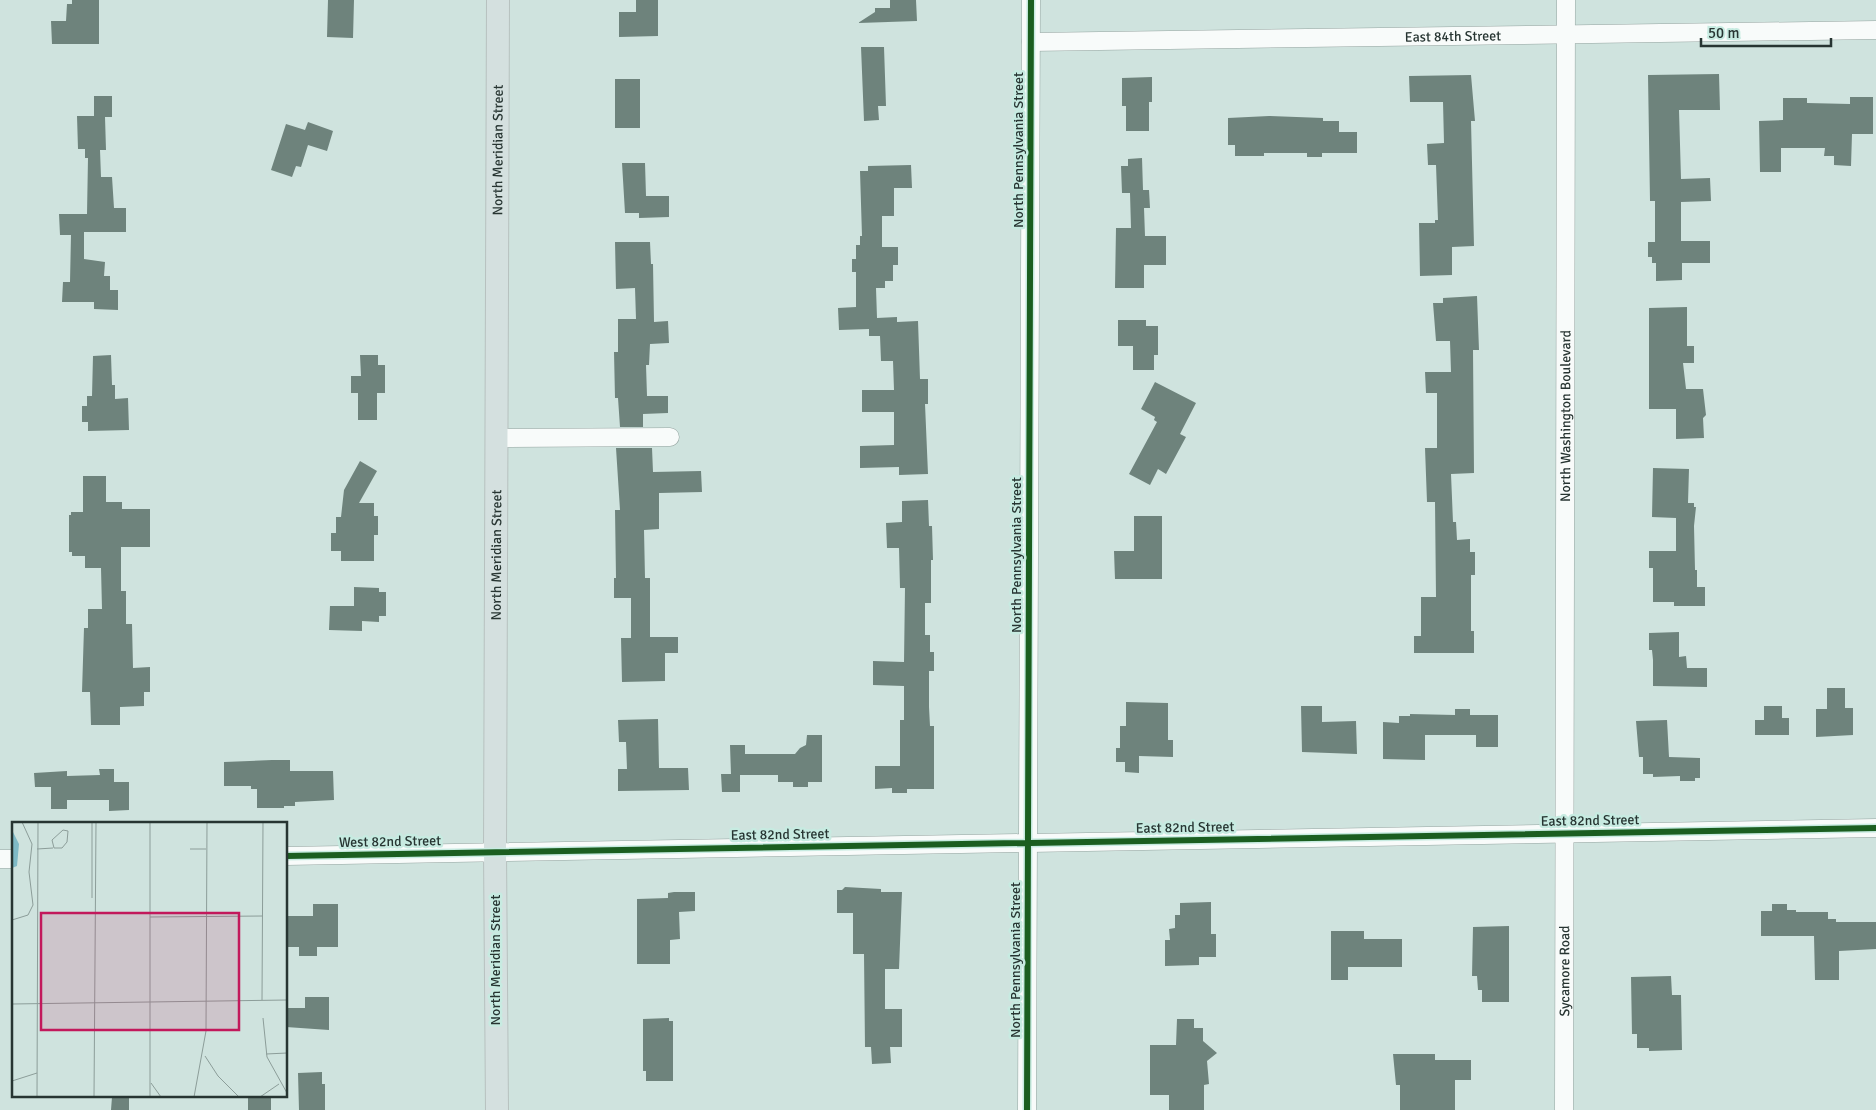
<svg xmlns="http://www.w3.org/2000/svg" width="1876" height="1110" viewBox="0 0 1876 1110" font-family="Signika,sans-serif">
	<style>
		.building { fill: #6e837c }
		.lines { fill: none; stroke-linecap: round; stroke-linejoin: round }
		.minor-casing { stroke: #95a4a0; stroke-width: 19 }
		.major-casing { stroke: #b7c1bf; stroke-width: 24 }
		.minor { stroke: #f8fbfa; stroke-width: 18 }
		.major { stroke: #d4e0df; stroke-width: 22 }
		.cycleway-casing { stroke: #c7ebe1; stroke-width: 9 }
		.cycleway { stroke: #1b5e20; stroke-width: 6 }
		.labels { text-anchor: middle; stroke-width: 5; stroke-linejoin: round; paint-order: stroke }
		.street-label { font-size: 14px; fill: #273532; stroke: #c7ebe1 }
		.inset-road { fill: none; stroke: #8c9d99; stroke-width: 1 }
		.view { fill: #c2185b; fill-opacity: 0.15; stroke: #c2185b; stroke-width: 2.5 }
		.inset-edge { fill: none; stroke: #273532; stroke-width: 2.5 }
	</style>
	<rect width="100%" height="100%" fill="#cfe3de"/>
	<!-- building -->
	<path class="building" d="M72,0h27v44h-47l-1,-23h15l1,-17h5z
		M328,0h26l-1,38 -26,-1z
		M636,0h22v36l-39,1v-25h17z
		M890,0h26l1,21 -59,2 17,-11v-4h15z
		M861,47h23l2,59h-8l1,14 -15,1z
		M1719,74l1,36h-41l2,69 29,-1 1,23 -30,1v39h29v22h-28v17l-26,1v-18h-4v-6h-4v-15h7v-41h-5l-2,-126z
		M1471,75l4,46h-4l3,125 -22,1v28l-32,1 -1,-53h16v-3h3l-2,-55h-8l-1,-21 17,-1 -1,-41h-33l-1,-26z
		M1152,77v25h-3v29h-23v-25h-4v-28z
		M615,79h25v49h-25z
		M94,96h18v21h-7l1,33h-6l1,27h11l2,31h12v24h-42v27l21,3 -1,14h6v14h8v20l-24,-1v-7h-32l1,-20h7l1,-47h-11l-1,-21h28l1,-56h-3v-9h-7l-1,-33h17z
		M1850,97h23v37h-21l-1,32 -17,-1v-9h-10l1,-8h-44v24h-21l-1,-51 24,-1v-22h24v5l43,1z
		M1269,116l54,2v3h16v11h18v21h-35v4h-15v-4h-43v3h-29v-11h-7v-27z
		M308,122l25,9 -6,20 -19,-6 -7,22 -5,-1 -4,11 -21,-7 15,-46 19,6z
		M1142,158l1,32h6l1,18h-6l1,28h21v29h-22v23h-29l1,-60h15l-1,-35h-8l-1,-27h7v-7z
		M622,163h23l1,33h23v21l-30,1v-5h-14z
		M911,165l1,23h-18v28h-12v31h16v18h-5v16h-8v7h-9l1,30 20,-1v5l21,-1 2,58h8v25h-3l3,70 -29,1v-8l-39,1v-22l34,-1v-33h-32v-22h32l-1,-29h-12l-1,-25h-11v-7l-30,1 -1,-22 18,-1v-35h-4v-13h4v-14h4v-9h2l-2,-65h8v-5z
		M615,242h35l1,22h2l1,58 14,-1 1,22 -19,1 -1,21h-3l1,31h21v17l-25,1v13h-23l-2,-29h-3l-1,-46h4v-33h18l-1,-31 -19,1z
		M1477,296l2,54h-6l1,123 -23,1 2,48h3l1,18 13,-1v13h5v23h-4v56h3v22h-60v-17h7v-39h15l-1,-95h-8l-2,-54h12v-55h-11l-1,-21h26l-1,-31h-14l-3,-38h10v-5z
		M1687,307v39h7v17h-11l3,26h17l3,26 -3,3 1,20 -28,1v-30h-27v-101z
		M1118,320h28v6h12v29h-4v15h-21v-24h-15z
		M111,355l1,30h3v14l13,-1 1,32 -41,1v-9h-6v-16h5v-10h5l1,-40z
		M360,355h18v10h7v28h-8v27h-19v-27h-7v-17h10z
		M1155,382l41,21 -16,31 6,3 -20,37 -8,-5 -8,16 -21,-11 28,-52 -3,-2 1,-3 -14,-8z
		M616,448h36l1,24 48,-1 1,21 -43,1v36l-15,1 1,48h5v59h28v16h-13v28l-43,1 -1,-44h10v-40h-17v-20h2l-1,-68h5z
		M360,461l17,10 -18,32h15v13h4v19h-4v26h-33v-10h-10v-18h5v-16h5l3,-27z
		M1653,468l36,1 -1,34h6v4h2l-2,19 1,44h2v17h8v19h-31v-4h-21v-34h-4v-17h27v-33l-24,-1z
		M83,476h23v26h16v7h28v38h-29v44h5v33h6l1,44 17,-1v25h-6v14l-24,1v18h-29l-1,-33h-8l2,-64h4v-19h14l-1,-41h-16v-12h-13v-4h-3v-37h2v-3h12z
		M928,500l1,26h3l1,34h-2v43h-6v32h5v17h4v19h-5v36l1,19h4v63h-27v4h-15v-5l-17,1v-23h25v-46h4v-34l-31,-1v-24l31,1 1,-74h-5l-1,-40h-12l-1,-25 16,-1v-21z
		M1134,516h28v63h-47l-1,-28h20z
		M354,587l25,1v4h7v24h-7v6l-17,-1v10l-33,-1 1,-24h24z
		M1679,632v25l7,-1 1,12h20v19l-54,-1v-26l-1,-10h-3v-17z
		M1827,688h18v20h8v27l-37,2v-28h11z
		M1126,702l42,1v37h5v17l-34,-1v17l-14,-1v-10h-9v-14h4v-22h6z
		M1301,706h21v16l34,-1 1,33 -55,-2z
		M1764,706h18v12h7v17h-34v-15h9z
		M1455,709h15v6h28v32h-22v-12h-51v25l-42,-1v-37l16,1v-7h11v-2l45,1z
		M658,719l1,49h29l1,22 -71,1v-22h9l-1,-27h-7l-1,-22z
		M1667,720l2,37 31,1v20h-5v3h-15v-5l-27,1v-3h-10v-17h-4l-3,-36z
		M807,735h15v47h-14v5h-15v-5h-15v-7h-38v17h-18l-1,-18h10l-1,-29h15v9h50l5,-6 6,-3z
		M272,760h18v11h43l1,29 -39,2v4h-11v2h-27v-19h-6v-3h-27v-24z
		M99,769h15v13h15v28l-20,1v-11h-42v9h-16v-22h-16l-1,-14 33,-2v5l33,-1z
		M845,887l36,2v3h21l-3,77h-14v40h17v38h-12l1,16 -19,1 -1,-17h-6l-1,-93h-11v-41h-16v-23h5z
		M674,892h21v19l-16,1 1,27 -10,1v24h-33v-65l31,-1v-5z
		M1211,902v32h5v23h-17v8l-34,1v-26h5l-1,-11 6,-1v-13h5v-12z
		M313,904h25v43h-21v9h-18v-9h-13v-31h27z
		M1772,904h15v6h9v2h32v7h8v3h40v27l-37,2v29h-24l-1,-44h-53v-25h11z
		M1509,926v76h-27v-12h-4l-1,-14h-5l1,-49z
		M1331,931h33v8h38v28h-54v13h-17z
		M1671,976l1,19h9l1,55 -33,1v-3h-12v-14h-5l-1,-57z
		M305,997h24v33l-43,-3v-19h19z
		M669,1018v3h4v60h-27v-10h-3v-52z
		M1177,1019h17v9h9v13l14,12 -10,8 2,23 -5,1v25h-35v-15h-19v-50h26z
		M1393,1054h42v6h36v20h-16v30h-55v-25h-4z
		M322,1072v12h3v26h-26l-1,-37z
		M248,1096h23v14h-23z
		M112,1097h17v13h-18z"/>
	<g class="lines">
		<defs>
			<g id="minor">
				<path id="s1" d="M1031,42l845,-12"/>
				<path d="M498,438l172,-1"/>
				<path d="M286,856l1590,-28"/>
				<path d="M0,859h14"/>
				<path d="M1027,1110l4,-1110"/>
				<path id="s2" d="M1564,1110l2,-1110"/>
			</g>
			<g id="major">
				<path id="s3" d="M497,1110l-2,-258 3,-852"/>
			</g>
		</defs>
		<!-- minor casing -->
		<use href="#minor" class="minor-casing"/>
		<!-- major casing -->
		<use href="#major" class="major-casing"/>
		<!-- minor -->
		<use href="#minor" class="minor"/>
		<!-- major -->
		<use href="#major" class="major"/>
		<defs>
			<path id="cycleway" d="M286,856l1590,-28
				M1027,1110l4,-1110"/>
		</defs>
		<!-- cycleway casing -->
		<use href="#cycleway" class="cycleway-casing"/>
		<!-- cycleway -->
		<use href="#cycleway" class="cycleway"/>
	</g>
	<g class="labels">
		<!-- street labels -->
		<g class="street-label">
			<text dy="5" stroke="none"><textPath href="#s1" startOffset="422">East 84th Street</textPath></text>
			<text dy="5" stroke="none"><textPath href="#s3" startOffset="960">North Meridian Street</textPath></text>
			<text transform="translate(1018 150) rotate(-90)" y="5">North Pennsylvania Street</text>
			<text dy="5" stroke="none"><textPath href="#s2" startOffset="694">North Washington Boulevard</textPath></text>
			<text dy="5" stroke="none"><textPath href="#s3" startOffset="555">North Meridian Street</textPath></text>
			<text transform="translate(1016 555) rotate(-90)" y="5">North Pennsylvania Street</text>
			<text transform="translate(1590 820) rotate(-1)" y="5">East 82nd Street</text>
			<text transform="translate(1185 827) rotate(-1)" y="5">East 82nd Street</text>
			<text transform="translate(780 834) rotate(-1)" y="5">East 82nd Street</text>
			<text transform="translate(390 841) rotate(-1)" y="5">West 82nd Street</text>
			<text transform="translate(495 960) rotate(-90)" y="5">North Meridian Street</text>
			<text transform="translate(1015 960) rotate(-90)" y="5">North Pennsylvania Street</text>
			<text dy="5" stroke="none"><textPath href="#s2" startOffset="139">Sycamore Road</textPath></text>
		</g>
	</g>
	<!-- overview -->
	<g transform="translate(12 822)">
		<rect width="275" height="275" fill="#cfe3de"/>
		<path d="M0,8l7,14 -2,22 -5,2z" fill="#7fbac6"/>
		<path class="inset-road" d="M80,0v76M138,0v275M51,8l5,1 -1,11 -5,6h-8l-2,-8zM25,27l16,-1M178,27h16M138,95l113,-1M0,98l16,-5 5,-10 -4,-33 3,-28 -10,-22M250,178l1,-178M0,182l275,-4M251,196l4,39 20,36M254,232l21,-1M193,234l13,20 21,21M0,259l25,-8M139,261l10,14M25,275l1,-275M82,275l2,-275M182,275l12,-66 1,-209M248,275l19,-13"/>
		<path class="view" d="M29,91h198v117h-198z"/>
		<rect width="275" height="275" class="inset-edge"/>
	</g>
	<!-- scale -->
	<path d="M1701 38v8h130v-8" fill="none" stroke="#273532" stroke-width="2.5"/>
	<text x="1708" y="38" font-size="15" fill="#273532" stroke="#c7ebe1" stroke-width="4" paint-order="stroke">50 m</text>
</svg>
